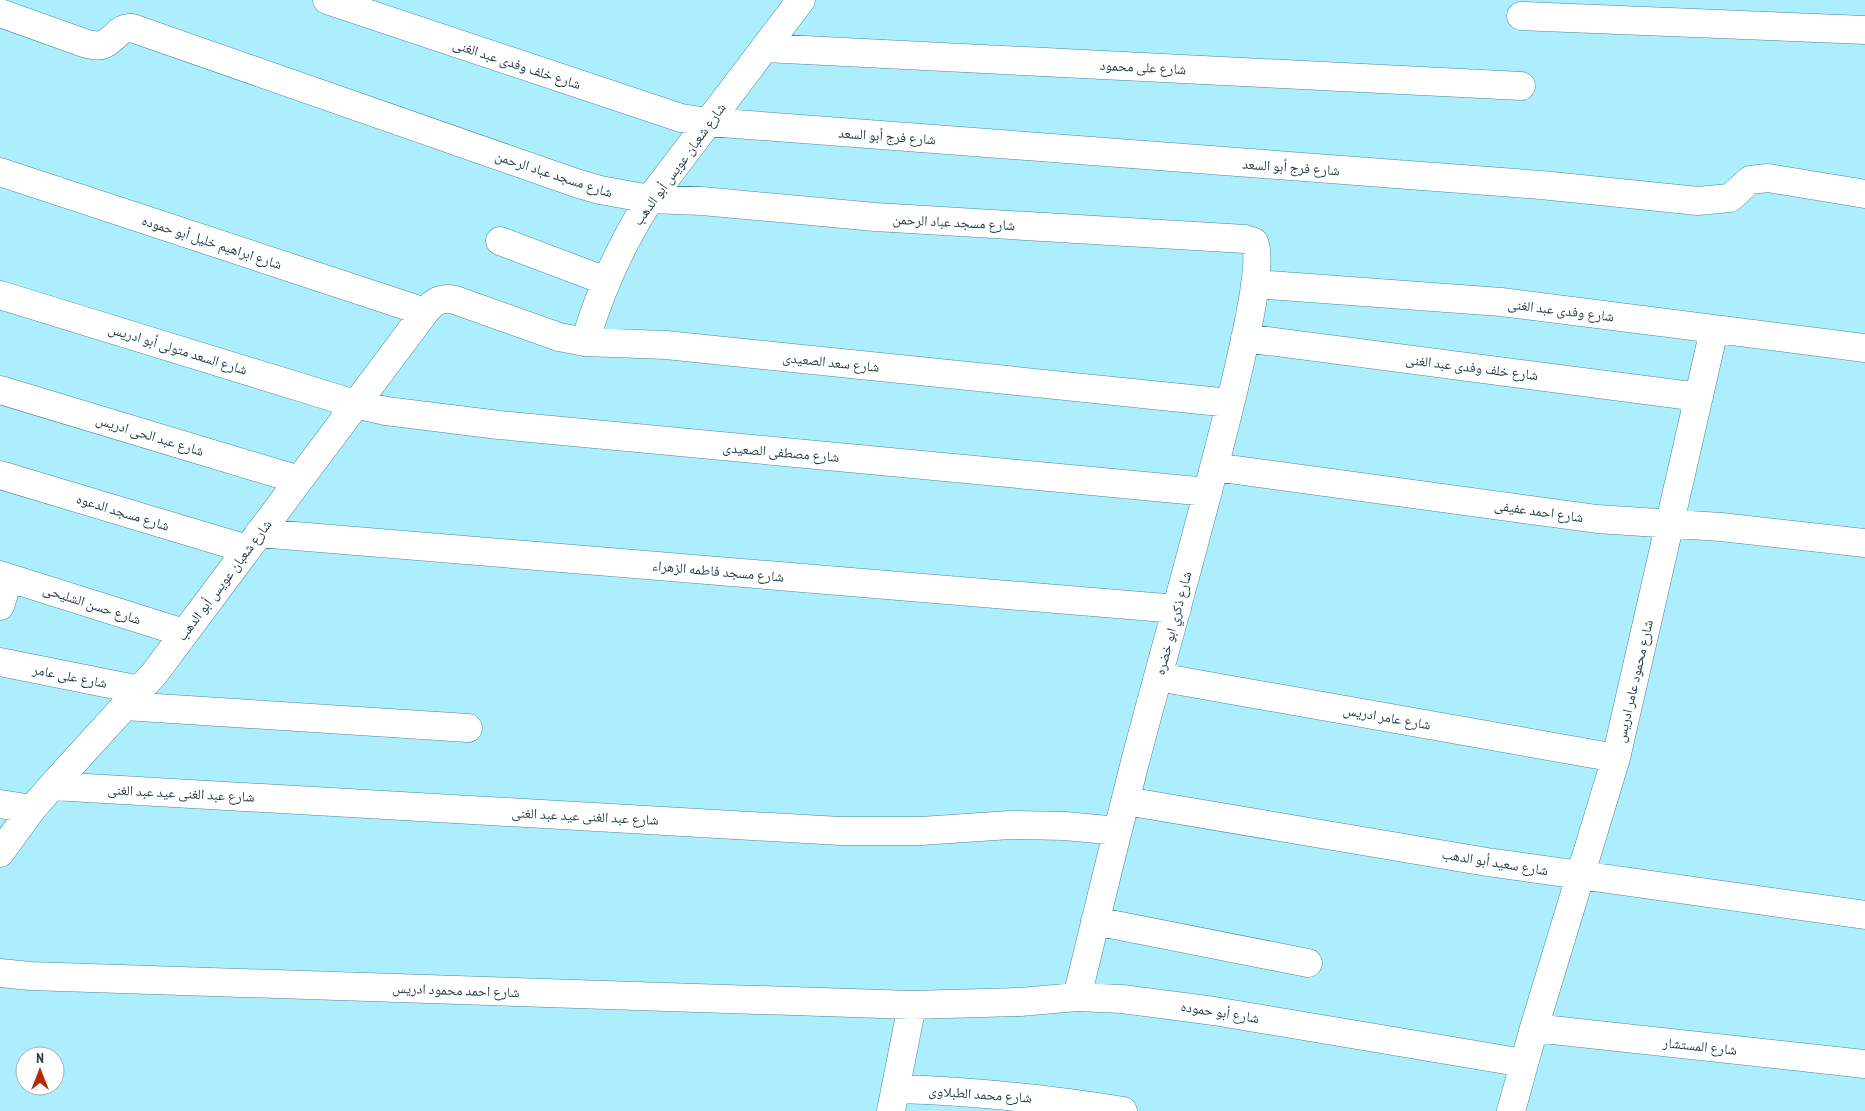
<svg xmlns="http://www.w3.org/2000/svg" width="1865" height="1111" viewBox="0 0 1865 1111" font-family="'PT Sans Narrow','Noto Naskh Arabic',sans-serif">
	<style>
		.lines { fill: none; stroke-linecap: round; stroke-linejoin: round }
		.street-casing { stroke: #498897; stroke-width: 29 }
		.street { stroke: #fff; stroke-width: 28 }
		.labels { text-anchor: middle; stroke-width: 4.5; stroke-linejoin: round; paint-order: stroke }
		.street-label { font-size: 14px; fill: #243f45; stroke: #fff }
	</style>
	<rect width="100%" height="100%" fill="#aceefd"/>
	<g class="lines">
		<defs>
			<path id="street" d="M327,0l354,118 28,4 832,63 157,16 32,-3 20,-18 18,-2 97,16
				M0,13l87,31c6,1 12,3 17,0 12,-5 14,-17 28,-16l444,155 24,7 50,9 52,2 173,16 370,22 9,3c11,20 -14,120 -20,146 -30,125 -66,249 -99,374 -20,78 -39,157 -58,235
				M1521,16l344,14
				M765,48l756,38
				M0,172l425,140
				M500,241l106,40
				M1255,284l246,18 364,46
				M0,295l355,109 31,7 113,14 709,67
				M1245,338l454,59
				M585,342c15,-51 36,-98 65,-143l151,-199
				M0,390l299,90
				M1214,467l383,52 124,8 144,16
				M0,475l247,74
				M259,533l918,76
				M0,575l184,58
				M0,606l9,-28
				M0,662l140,28
				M1158,677l458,81
				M125,706l343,22
				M52,786l788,45h81l89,-6 55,1 53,5
				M1126,801l361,61 378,53
				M0,804l32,5
				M0,853l32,-44 20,-23 102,-112 271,-362c9,-11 16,-15 30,-12l104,37 26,5 81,3 564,58
				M1095,921l213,42
				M0,973l30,3 882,29 108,-3 57,-5 45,2 92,12 310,52
				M1534,1028l331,36
				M897,1089c76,2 150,10 226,22
				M891,1111l21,-106
				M1511,1111l23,-83 82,-270 98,-428"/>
		</defs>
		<!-- street casing -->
		<use href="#street" class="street-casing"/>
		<!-- street -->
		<use href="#street" class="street"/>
	</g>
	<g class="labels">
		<!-- street labels -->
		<g class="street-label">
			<text transform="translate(517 64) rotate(18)" y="5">شارع خلف وفدى عبد الغنى</text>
			<text transform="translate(1143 67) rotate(3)" y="5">شارع على محمود</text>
			<text transform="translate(887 136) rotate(4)" y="5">شارع فرج أبو السعد</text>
			<text transform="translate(679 164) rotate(-54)" y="5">شارع شعبان عويس أبو الدهب</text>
			<text transform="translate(1291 167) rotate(4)" y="5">شارع فرج أبو السعد</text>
			<text transform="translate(554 174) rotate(18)" y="5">شارع مسجد عباد الرحمن</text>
			<text transform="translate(954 222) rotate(3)" y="5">شارع مسجد عباد الرحمن</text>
			<text transform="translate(212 242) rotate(18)" y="5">شارع ابراهيم خليل أبو حموده</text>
			<text transform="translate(1561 310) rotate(7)" y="5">شارع وفدى عبد الغنى</text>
			<text transform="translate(178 349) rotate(17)" y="5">شارع السعد متولى أبو ادريس</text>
			<text transform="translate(831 362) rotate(6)" y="5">شارع سعد الصعيدى</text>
			<text transform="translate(1472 367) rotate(7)" y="5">شارع خلف وفدى عبد الغنى</text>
			<text transform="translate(150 435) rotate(17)" y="5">شارع عبد الحى ادريس</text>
			<text transform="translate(781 452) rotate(5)" y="5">شارع مصطفى الصعيدى</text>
			<text transform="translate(1539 511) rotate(8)" y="5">شارع احمد عفيفى</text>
			<text transform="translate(123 512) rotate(17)" y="5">شارع مسجد الدعوه</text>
			<text transform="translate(718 571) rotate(5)" y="5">شارع مسجد فاطمه الزهراء</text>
			<text transform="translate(224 580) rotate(-53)" y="5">شارع شعبان عويس أبو الدهب</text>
			<text transform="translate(92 604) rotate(18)" y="5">شارع حسن الشليحى</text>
			<text transform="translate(1173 623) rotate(-75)" y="5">شارع ذكري ابو خضره</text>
			<text transform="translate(70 676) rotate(11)" y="5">شارع على عامر</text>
			<text transform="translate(1634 681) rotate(-77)" y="5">شارع محمود عامر ادريس</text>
			<text transform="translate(1387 717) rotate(10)" y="5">شارع عامر ادريس</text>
			<text transform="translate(181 793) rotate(3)" y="5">شارع عبد الغنى عيد عبد الغنى</text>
			<text transform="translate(585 816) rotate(3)" y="5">شارع عبد الغنى عيد عبد الغنى</text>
			<text transform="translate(1495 862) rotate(9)" y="5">شارع سعيد أبو الدهب</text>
			<text transform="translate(456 990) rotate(2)" y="5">شارع احمد محمود ادريس</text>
			<text transform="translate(1220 1012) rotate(9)" y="5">شارع أبو حموده</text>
			<text transform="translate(1700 1046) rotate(6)" y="5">شارع المستشار</text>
			<text transform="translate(980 1094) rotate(4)" y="5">شارع محمد الطبلاوى</text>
		</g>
	</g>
	<!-- north arrow -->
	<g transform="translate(40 1071)"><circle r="24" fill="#ffffff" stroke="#a7b2b5"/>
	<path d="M0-4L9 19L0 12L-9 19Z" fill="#b62b02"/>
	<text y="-8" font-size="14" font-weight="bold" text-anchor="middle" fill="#243f45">N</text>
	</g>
</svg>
